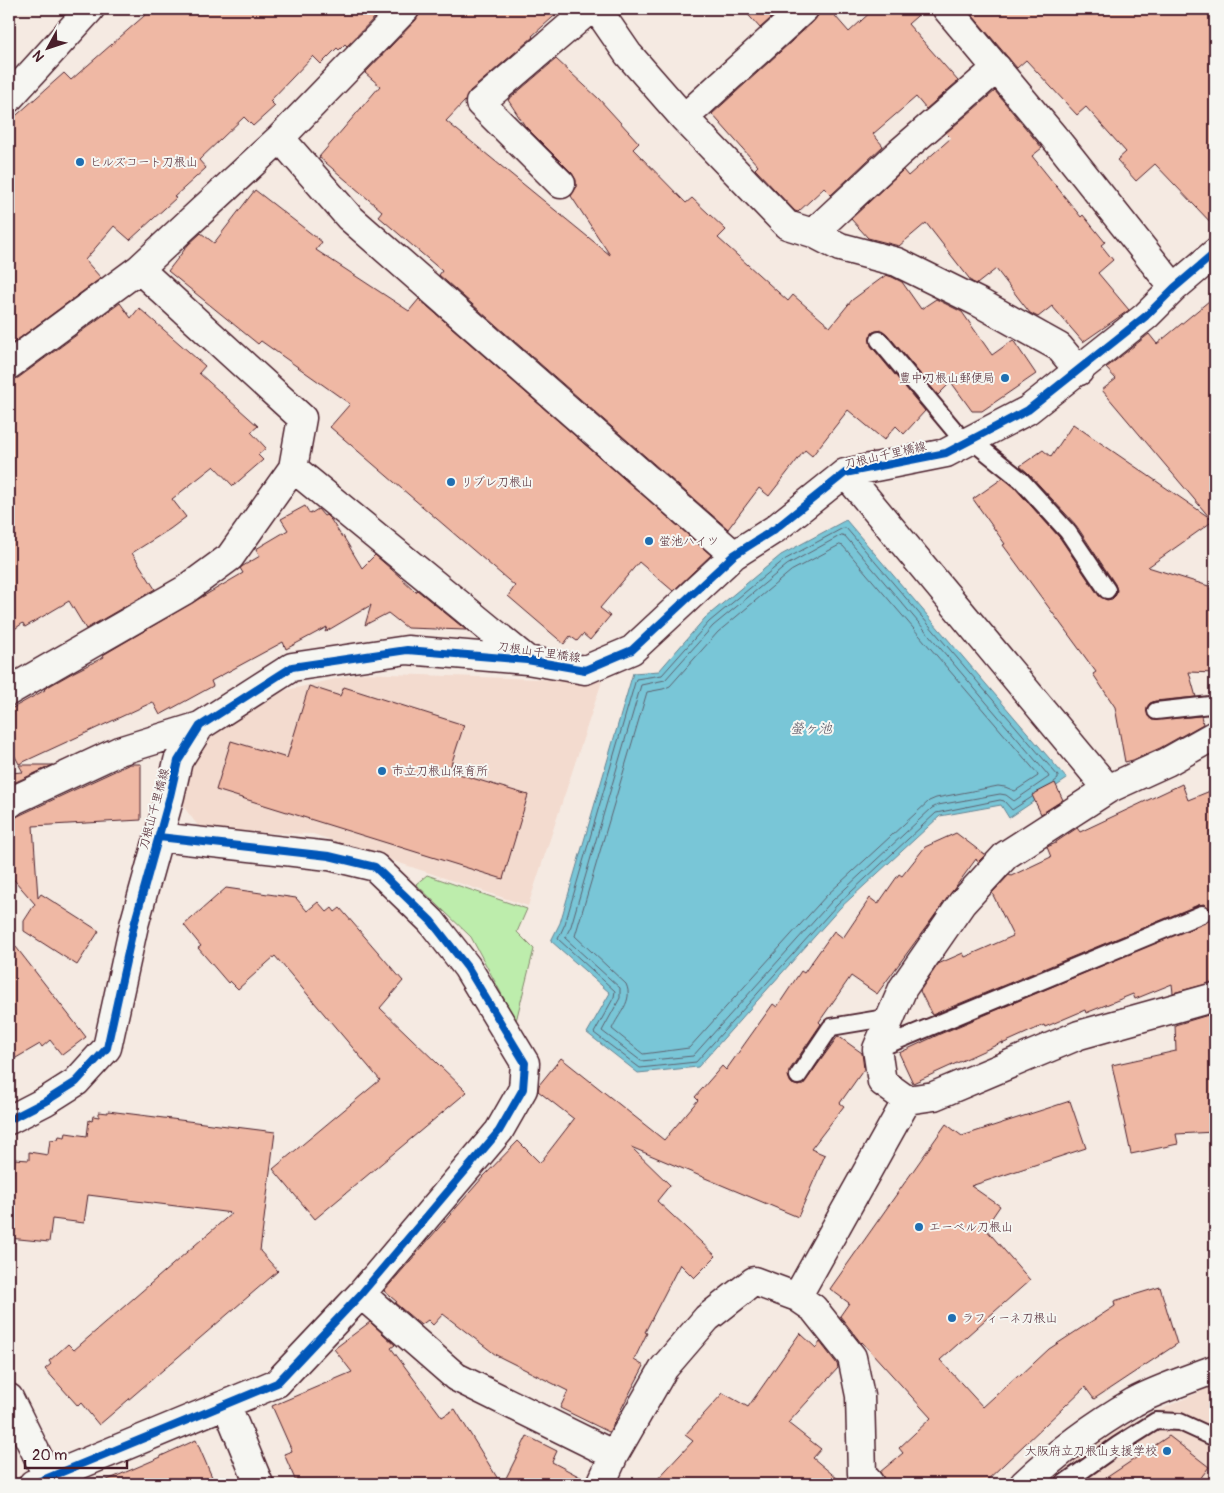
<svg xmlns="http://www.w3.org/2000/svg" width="1224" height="1493" viewBox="0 0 1224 1493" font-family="Pangolin,'Klee One',sans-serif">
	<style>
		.built { fill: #f3dbcf }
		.green { fill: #bdedac; stroke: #84866c }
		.water { fill: #79c6d7; stroke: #668392 }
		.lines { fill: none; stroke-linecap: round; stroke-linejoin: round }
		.shore { stroke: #5d6270; stroke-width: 1 }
		.building { fill: #efb8a4; stroke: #4a1f2b }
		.service-casing { stroke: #4a1f2b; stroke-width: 20 }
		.minor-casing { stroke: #4a1f2b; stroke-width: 31 }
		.service { stroke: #f6f6f2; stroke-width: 16 }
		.minor { stroke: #f6f6f2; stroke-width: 28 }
		.cycleway-casing { stroke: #f6f6f2; stroke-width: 11 }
		.cycleway { stroke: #0057b8; stroke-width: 8 }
		.poi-dot { fill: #1f6fb2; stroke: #f6f6f2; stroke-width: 2 }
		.labels { text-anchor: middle; stroke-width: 4; stroke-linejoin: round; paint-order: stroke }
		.poi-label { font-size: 12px; fill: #4a1f2b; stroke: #f6f6f2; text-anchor: start }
		.street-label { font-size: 12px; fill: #4a1f2b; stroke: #f6f6f2 }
		.water-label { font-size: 14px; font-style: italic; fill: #58515f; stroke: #f6f6f2 }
	</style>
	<rect width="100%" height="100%" fill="#f5eae2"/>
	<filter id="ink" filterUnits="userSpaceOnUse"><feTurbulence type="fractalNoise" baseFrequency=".02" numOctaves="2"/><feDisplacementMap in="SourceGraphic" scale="10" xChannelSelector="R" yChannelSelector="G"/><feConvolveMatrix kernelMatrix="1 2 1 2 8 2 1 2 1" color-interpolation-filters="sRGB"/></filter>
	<g filter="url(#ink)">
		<!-- built -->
		<path class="built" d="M361,673l241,8 -74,225 -215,-72 -111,-3 -23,-30 25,-61 79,-49z
			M1215,1385v99h-175l60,-47z"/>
		<!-- green -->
		<path class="green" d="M427,875l100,34 -10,23 17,17 -18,72 -45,-84 -55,-53z"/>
		<!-- water -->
		<path class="water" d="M846,520l221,259 -58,39 -8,-13 -61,11 -100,92 -142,159 -60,6 -51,-40 23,-40 -59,-52 9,-18 73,-250 26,-2 46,-53 76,-63z"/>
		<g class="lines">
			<!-- shore -->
			<path class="shore" d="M842,535l3,1 203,239 1,2 -35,24 -8,-6 -6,-1 -62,11 -6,3 -100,93 -139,155 -52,5 -39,-30 18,-33v-10l-55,-50 6,-12 70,-241 24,-5 48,-54 74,-61z
				M840,545l3,1 194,227 1,3 -23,15 -10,-4 -7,-1 -62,12 -7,3 -102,94 -138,153 -46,6 -31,-25c6,-15 22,-28 14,-45l-51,-48 72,-244 16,-3 7,-3 48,-54 73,-61z
				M1032,797l-20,13 -8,-9 -4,-1 -64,13 -99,92 -141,157 -56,6 -46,-35 20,-36 1,-6 -57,-52 7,-15 71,-245 26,-4 47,-53 75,-62 59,-32h3l212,248v3l-4,3"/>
		</g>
		<!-- building -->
		<path class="building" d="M152,9h231l-36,37 -2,-2 -6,6 -2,-2 -16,16 -8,-8 -43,45 5,5 -22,20 -9,-9 -45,43 7,8 -32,29 2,1 -46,42 -16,-14 -29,34 16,18 -92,68v-224l55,-49 7,7z
			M420,9h142l-30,27 1,1 -63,54 -5,10 -19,20 164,134 -39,-59 5,-8v-8l-4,-7 -47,-47 -17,-26 48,-41 43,40 40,44 -6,6 53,54 6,-5 34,32 -8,8 70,63 5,-6 37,32 22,-27 34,-25 6,2 10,5 19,27 15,-10 26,13 30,43 21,-15 23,34 -54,37h-10l-21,-29 -13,13 -51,-61 -5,-4 -9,2 -3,5 1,9 54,65 -21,23 -8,-8 -12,14 -36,-30 -36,46 -7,-6 -36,46 -10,-8 -31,41 -289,-254 3,-4 -64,-55 4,-5 -63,-54 61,-71 -15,-13 51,-53 4,-7z
			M743,9h38l-21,19z
			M819,9h10l20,23 25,-23h51l-17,15 50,57 -32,28 -10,-12 -43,37 10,12 -52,49 -7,-7 -26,24 -3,-1 -40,-42 3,-3 -46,-52 102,-93 5,-7z
			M967,9h248v218l-60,-63 -19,17 -19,-21 9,-8 -40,-45 -9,8 -51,-55 -9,8z
			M995,91l47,57 -10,8 49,61 2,-2 22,27 -4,3 12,15 -15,13 31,37 -46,32 -31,-36 -14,11 -8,-4 -34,-44 -19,15 -5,-2 -46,-59 -27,23 -31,-8 -17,-19 52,-49 5,6 43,-38 -5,-5z
			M255,190l67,52 -6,8 93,61 10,-12 292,256 -38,36 -34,-29 -39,46 10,8 -20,24 -7,-6 -6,7 -7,-5 -6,8 -56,-48 7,-10 -185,-159 20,-23 -89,-63 -3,3 -90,-73 20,-26 13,-12 13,10z
			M1215,296v228l-2,-3 -65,46 67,21v85l-26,-1 7,25 -41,4 -5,2 -3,4 1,9 4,4 49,-4 2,8 -43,24 -27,12 -8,2 -10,-55 -22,-33 3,-2 -93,-127 2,-1 -32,-45 30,-21 11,9 46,51 39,58 8,4 5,-1 4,-4 1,-5 -2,-6 -39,-59 -48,-52 -8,-7 23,-16 8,7 22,-33 137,94 -108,-128 14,-11 -10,-11 43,-34 8,10z
			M120,303l11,15 8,-10 66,58 -6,7 59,53 -7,6 15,16 -8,7 5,5 -30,26 -19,-20 -42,33 14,18 -16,12 -38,24 23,36 -69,40 -17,-28 -44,26 -2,-4 -14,10v-253l9,-2z
			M305,506l5,8 8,-5 6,7 2,-1 5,5 11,17 1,-1 19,32 13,-13 24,21 17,16 1,-2 49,40 -59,-2 -19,-15 -23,12 6,-20 -46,27 2,-5 -41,22 -3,-7 -72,39 2,5 -53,29 -7,-13 -134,62 -10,-19v-35l36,-20 -1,-1 30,-17 30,-15 -1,-2 140,-82 -3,-5 3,-2 17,-10 -4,-7 32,-19 -7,-11z
			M309,686l31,10 4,-9 120,38 -15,46 79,24 -25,84 -287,-89 15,-49 56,17z
			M130,764h11v56l-108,6 5,72 3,-4 58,37 -22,34 -53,-34v-10l11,-17 -26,-30v-55l9,-3z
			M19,765h34l-44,20v-12l14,-1z
			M1055,783l8,17 -22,14 -9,-19z
			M1182,784l6,16 27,-11v193l-42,11 -1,-9 -37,15 -2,-5 -47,19 -1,-3 -40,17 -1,-2 -42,19 1,-2 -90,41 -14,-30 41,-19 270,-114 2,-5 -1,-5 -7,-6 -6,1 -266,110 -12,-24 18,-27 25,-11 2,4 48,-21 -21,-43 17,-18 2,1 40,-19 -4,-10 9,-4v-1l21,-14 3,4z
			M956,833l29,22 -7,7 -2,-3 -99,135 -26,-18 -32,46 2,2 -32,47 -1,5 4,8 6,2 5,-1 35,-49 24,17 2,16 -24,34 4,3 -33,43 14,6 -27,62 -167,-70 39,38 -13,16 59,55 -22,22 -14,-14 -35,68 2,1 -13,27 10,6 -35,66 -49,-24 8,-17 -72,-36 -53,-41 -10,11 -5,-5 -7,5 -26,-22 2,-1 -13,-11 99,-114 35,-36 22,22 34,-44 -36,-28 1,-6 22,-27 103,82 34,-40 -3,-3 27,-31 4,4 47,-66 4,3 24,-36 3,2 30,-42 9,7 27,-40 8,6 21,-30 3,2 23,-29z
			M226,888l70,10 11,13 11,-9 9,10 5,-4 3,4 5,-4 63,73 -23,27 87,84 -152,127 -42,-50 107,-89 -105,-124 -37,33 -8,-8 -2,2 -30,-35 3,-2 -17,-21z
			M9,938l77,99 -24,18 -12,-15 -8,7 -2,-3 -31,18z
			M1215,1013v119l-39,2 2,10 -47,10 -19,-89 64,-14 -1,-26z
			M1070,1101l16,47 -115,38 29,20 -15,22 45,52 -90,80 43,47 35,-32 2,1 29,-27 66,-43 -1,-5 46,-14 17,57 -83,55 -9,-12 -102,97h-98l-5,-12 23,-19 -4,-5 32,-30 -69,-76 -1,1 -21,-27 9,-13 -19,-14 116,-165 16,12z
			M108,1111l167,21 -15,119 18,20 -179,154 -18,-22 -3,3 -33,-37 6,-5 -2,-3 19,-17 6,6 158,-137 -144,-18 -4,28 -32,-4 -3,23 -40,-4v-63l4,1 2,-17 14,1v-8l19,3 2,-15 8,-1 1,-3 6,1 1,-4 21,3 2,-16 3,1 1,-5 6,1v-5l9,1z
			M370,1322l25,23 -4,3 51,69 13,-8 46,75h-204l-13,-30 8,-3 -20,-45 80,-34 -18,-23z
			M800,1333l16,15 4,-6 17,22 1,4 -50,55 33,26 -8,9 31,26h-191l40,-43 -8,-6 38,-42 25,14z
			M527,1436l30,15 -5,11 34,18v4h-83z
			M1169,1436l40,31 -13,17h-99z
			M196,1440l19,44h-117l63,-27v-1z"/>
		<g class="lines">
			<defs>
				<path id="service" d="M879,340l86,103
					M971,440l50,40 47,52 39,58
					M1156,711l54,-6 5,4
					M877,1049l325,-135
					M798,1076l33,-49 60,-10
					M1063,1484l55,-39 38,-24 24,1 35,16"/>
				<path id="minor" d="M597,9l31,45 56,64 103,107 26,8 27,14 57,15 83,41 79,44 20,24
					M947,9l111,133 116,146
					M9,98l81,-89
					M684,118l120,-109
					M280,138l125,-129
					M561,184l-81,-81 110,-94
					M813,233l86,-80 98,-85
					M9,365l130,-96
					M293,468l9,-50 -163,-149 141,-131 69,79 385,338
					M845,473l263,316
					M9,691l176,-101 45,-33 63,-89 234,192
					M1215,735l-48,27 -59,27 -102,66 -44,48 -59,85 -26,61 5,33 25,18 27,-4 145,-61 136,-38
					M9,804l5,-4 105,-49 81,-25
					M9,1120l37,-19 30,-19 31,-34 27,-123 36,-129 8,-35 22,-35 92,-59 115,-17 120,10 58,10 47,-20 102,-95 41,-26 70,-56 101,-20 82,-43 118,-94 28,-28 41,-35
					M361,1294l95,83 158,78
					M797,1297l16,11 39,49 8,39 2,78 8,10
					M9,1398l39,79
					M226,1404l33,80
					M33,1484l244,-101 84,-89 138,-163 24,-42 2,-26 -58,-96 -36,-46 -56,-54 -46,-11 -170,-19
					M601,1484l13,-29 50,-87 43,-50 47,-37 43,16 110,-197
					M1024,1484c33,-31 70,-59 110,-82 24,-13 56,-23 81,-33"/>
			</defs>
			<!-- service casing -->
			<use href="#service" class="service-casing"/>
			<!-- minor casing -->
			<use href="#minor" class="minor-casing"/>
			<!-- service -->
			<use href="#service" class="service"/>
			<!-- minor -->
			<use href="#minor" class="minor"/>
			<defs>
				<path id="cycleway" d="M9,1120l37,-19 30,-19 31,-34 27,-123 36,-129 8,-35 22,-35 92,-59 115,-17 120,10 58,10 47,-20 102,-95 41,-26 70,-56 101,-20 82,-43 118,-94 28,-28 41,-35
					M33,1484l244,-101 84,-89 138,-163 24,-42 2,-26 -58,-96 -36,-46 -56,-54 -46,-11 -170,-19"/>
			</defs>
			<!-- cycleway casing -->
			<use href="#cycleway" class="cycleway-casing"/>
			<!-- cycleway -->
			<use href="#cycleway" class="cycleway"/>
		</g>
	</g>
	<!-- markers -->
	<g class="poi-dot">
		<circle cx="80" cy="162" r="5"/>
		<circle cx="1005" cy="378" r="5"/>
		<circle cx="451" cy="482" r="5"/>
		<circle cx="649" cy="541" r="5"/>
		<circle cx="382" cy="771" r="5"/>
		<circle cx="919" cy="1227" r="5"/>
		<circle cx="952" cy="1318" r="5"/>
		<circle cx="1167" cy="1451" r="5"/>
	</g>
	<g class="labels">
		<!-- poi labels -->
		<g class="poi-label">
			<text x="90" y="166">ヒルズコート刀根山</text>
			<text x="995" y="382" text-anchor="end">豊中刀根山郵便局</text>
			<text x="461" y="486">リブレ刀根山</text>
			<text x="659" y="545">蛍池ハイツ</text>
			<text x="392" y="775">市立刀根山保育所</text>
			<text x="929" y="1231">エーベル刀根山</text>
			<text x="962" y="1322">ラフィーネ刀根山</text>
			<text x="1157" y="1455" text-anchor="end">大阪府立刀根山支援学校</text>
		</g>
		<!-- street labels -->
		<g class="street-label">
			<text transform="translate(885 455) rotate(-13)" y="4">刀根山千里橋線</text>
			<text transform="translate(539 652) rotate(8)" y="4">刀根山千里橋線</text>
			<text transform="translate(154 809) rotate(-75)" y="4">刀根山千里橋線</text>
		</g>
		<!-- water labels -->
		<g class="water-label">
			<text x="811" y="733">螢ヶ池</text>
		</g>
	</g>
	<!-- margin -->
	<rect width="1224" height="1493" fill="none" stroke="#f6f6f2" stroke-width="30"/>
	<rect x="15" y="15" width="1194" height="1463" fill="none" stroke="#4a1f2b" stroke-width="2" filter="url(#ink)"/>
	<!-- north arrow -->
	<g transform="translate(48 48) rotate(230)" stroke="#f6f6f2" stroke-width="4" paint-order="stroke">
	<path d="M0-4L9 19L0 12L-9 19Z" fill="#4a1f2b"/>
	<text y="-8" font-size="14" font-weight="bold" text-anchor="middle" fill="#4a1f2b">N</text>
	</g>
	<!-- scale -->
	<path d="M25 1460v8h102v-8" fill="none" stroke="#4a1f2b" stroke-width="2.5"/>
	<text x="32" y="1460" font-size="15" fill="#4a1f2b" stroke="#f6f6f2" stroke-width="4" paint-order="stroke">20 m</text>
</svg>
